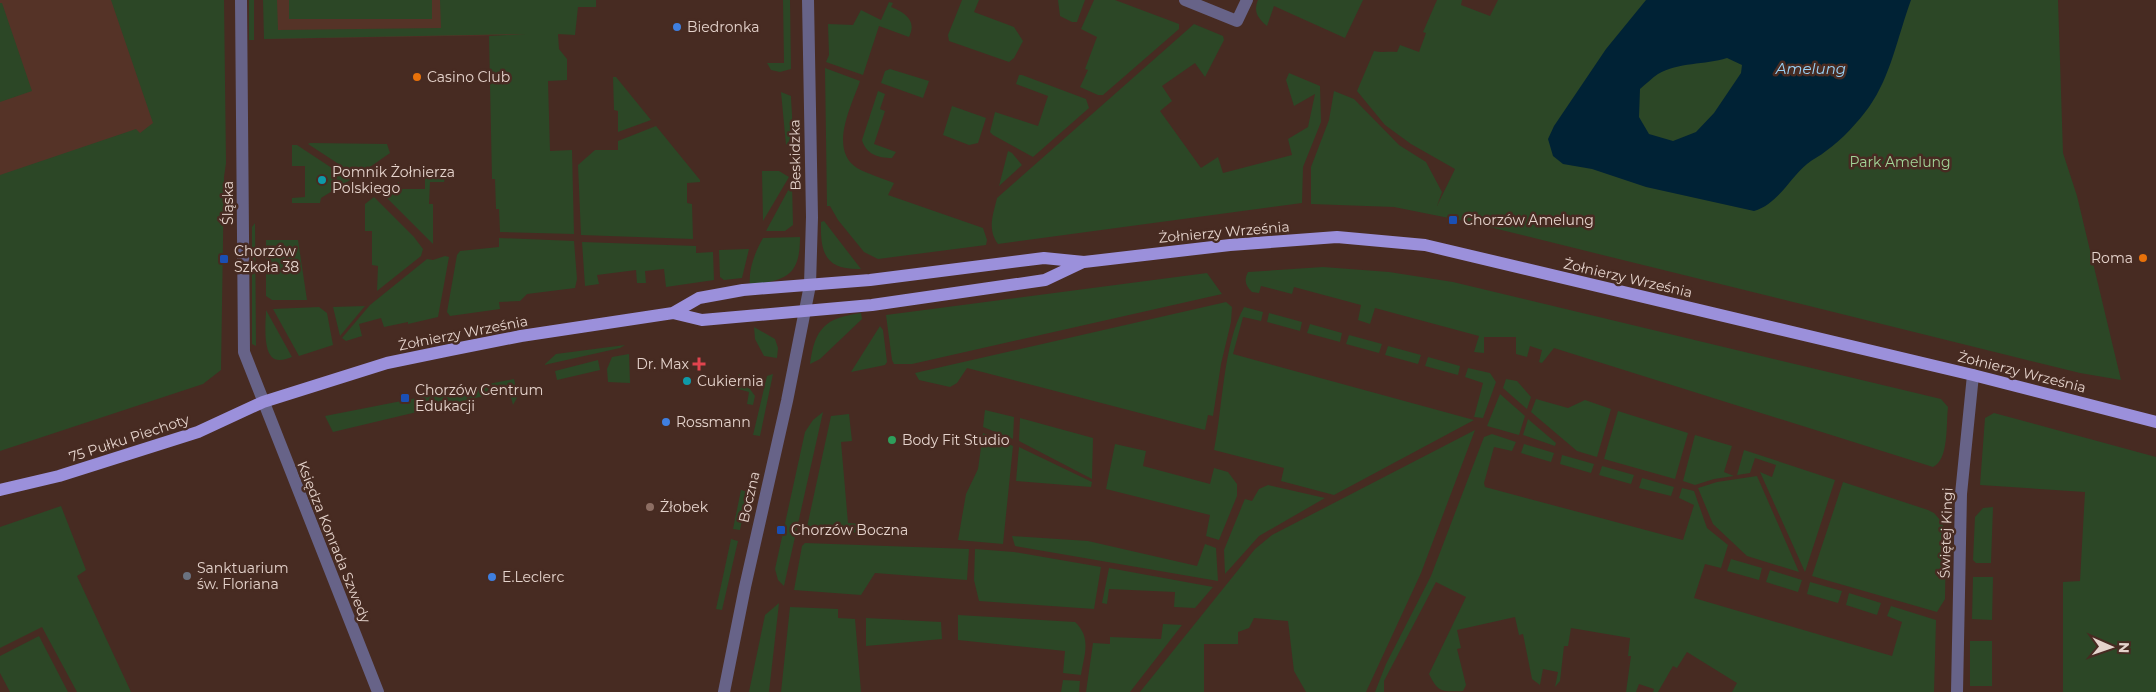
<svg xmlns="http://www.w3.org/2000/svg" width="2156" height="692" viewBox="0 0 2156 692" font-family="Montserrat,sans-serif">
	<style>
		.built { fill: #553327 }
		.green { fill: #2c4726 }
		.water { fill: #002235; fill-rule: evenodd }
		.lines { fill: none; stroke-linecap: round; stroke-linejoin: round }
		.minor { stroke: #676388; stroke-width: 12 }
		.primary { stroke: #9b90db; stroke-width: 12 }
		.shop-dot { fill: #3f7fe0; stroke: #472b22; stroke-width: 2 }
		.food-dot { fill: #e8710a; stroke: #472b22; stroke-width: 2 }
		.culture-dot { fill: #0f9aa8; stroke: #472b22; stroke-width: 2 }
		.transit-dot { fill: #1a4fb4; stroke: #472b22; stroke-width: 2 }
		.health-dot { fill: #e0444e; stroke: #472b22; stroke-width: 2 }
		.leisure-dot { fill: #2e9e5b; stroke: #472b22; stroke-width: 2 }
		.education-dot { fill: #8d6e63; stroke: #472b22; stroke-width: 2 }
		.worship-dot { fill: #6b7280; stroke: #472b22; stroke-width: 2 }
		.labels { text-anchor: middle; stroke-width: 5; stroke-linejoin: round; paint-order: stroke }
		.poi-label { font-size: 14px; fill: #e5d3cc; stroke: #472b22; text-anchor: start }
		.street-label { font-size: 14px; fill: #e5d3cc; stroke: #472b22 }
		.park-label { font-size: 14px; fill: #a3d598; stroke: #472b22 }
		.water-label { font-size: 15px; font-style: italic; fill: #99d2f7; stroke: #472b22 }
	</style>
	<rect width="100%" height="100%" fill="#472b22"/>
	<!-- built -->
	<path class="built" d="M0,0h123l39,126 -162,126z
		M265,0h308v34l-307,5z"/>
	<!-- green -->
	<path class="green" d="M111,0h113l2,163 -2,14 -3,193 -18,14 -203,67v-276l136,-46 4,4 13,-10z
		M249,0h5v40h-5z
		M263,0h14l1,30 163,-2 -1,-28h156v7h-18l-3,28 -17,-1 1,15 8,10v21l-19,1 2,70 22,-1 2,84 -74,-2 -1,-23h-3l-1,-30h-3l-3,-143 37,-2 -262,5z
		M289,0h143v19h-143z
		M783,0h7l1,69 -11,3 -9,-2 -4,-7h17z
		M962,0h17l-5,12 40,15 9,14 -9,17 -5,4 -60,-21 -1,-6z
		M1058,0h27l-8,22h-5l-12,-6z
		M1094,0h21l64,24v5l-76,66h-5l-18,-8 8,-17 -3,-1 12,-32 -16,-8z
		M1258,0h105l-18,38 -71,-32 -7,20c-9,-8 -14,-14 -9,-26z
		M1437,0h25l-1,5 29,11 8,-16h560l5,153 14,43 44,184 -41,-7 -611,-151 -75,-15 -83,-3v-37l18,-47 5,-29 20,8 45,46 27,17 16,30 -5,14 18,-37 -44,-25 -26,-19 -28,-34 17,-40c9,2 15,0 23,1l3,-7 19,7 7,-19 -3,-1z
		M889,2l4,1 -2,4c15,6 26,14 18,30l-30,-11 -16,49 -37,-13 3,-7 -1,-31 25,1 8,-15 20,10z
		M0,3h2l30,88 -32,11z
		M1194,24l29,12 1,4 -19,37 -10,-14 -33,23 10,15 -12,10 41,57 17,-11 5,16 69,-18 -4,-16 20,-12 7,-33 -21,12 -8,-26 3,-7 31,13 1,36 -18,45 -1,36 -304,41c-11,-15 -5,-29 -1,-46z
		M825,68l35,13c-8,24 -32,68 -3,87 11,6 25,10 37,15l-6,12 95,33 4,12 -1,5 -108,14 -14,-7 -26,-32 -8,-14h-3z
		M890,69l39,12 -6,17 -42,-15 4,-12z
		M1019,75h3l64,24 3,9 -56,49 -40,-22 -3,-3 5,-20 43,14 10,-30 -32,-12z
		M613,77h3l35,43 -33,12v-21l-4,-1z
		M878,91l7,3 -5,15 5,2 -11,33 22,8 -4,6c-14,0 -26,-4 -30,-18z
		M781,92l10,4c0,13 5,39 -5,49z
		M952,106l34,12 -8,25 -9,2 -26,-10z
		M656,126l44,54v2l-13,1v20l5,1 1,35 -112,-4 -3,-70 17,-15h23v-9z
		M310,143l77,1 3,9 -33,23 -49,-32z
		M292,145h5l53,35 -29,18 -1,5h-28v-5l13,-1v-31h-13z
		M1008,151l4,2 10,12 -23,21z
		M762,171h17l10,6 -26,44z
		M425,178h20l-1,4h-14l-1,22h4v40l-51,-51 17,-11v7h26z
		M792,183l1,42 -8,6h-19z
		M374,197l40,40 9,12 -2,7 -44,35 1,-25 -6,-1v-34h-7v-27z
		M824,221l37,48c-35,1 -41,-15 -40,-47z
		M255,223l1,123 -4,-2v-117z
		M800,237c0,41 -15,42 -50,49 -2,-16 5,-34 13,-48z
		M499,238l75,3 3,38 -2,9 -48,6 -7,7 -21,1 1,7 -50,7 -3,-4 10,-57 3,-4 39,-4z
		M266,240h32l9,60h-35l-6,-4z
		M582,242l114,4v7l17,-1 1,28 -48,7 -2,-18 -19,2 1,12h-9l-1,-13 -39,5 2,9 -14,2z
		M749,249l-7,29 -18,2 -4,-3 -1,-27z
		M445,256l4,1 -11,60 -30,7v-2l-24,5 -3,-9 -22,6 3,12 -16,5 -4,-3 28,-33 57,-46 6,1z
		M1323,267l66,5 64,10 488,117 7,8c-2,17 1,53 -15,60l-379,-119 -12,15 -3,-1 3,-12 -12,-4 -3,11 -11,-3v-17h-32v16l-10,-1 5,-16 -104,-28 -5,16 -12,-4 3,-15 -67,-18 -2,7 -31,-8 -2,7 -7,-1c-7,-7 -8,-12 -4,-20z
		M1207,273l15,21 -310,70h-18l-2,-4 -6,-45z
		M1226,302l6,5 -1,15 -10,42 -8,52 -5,-1 -3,15 -238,-62 -10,15 -7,4 -31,-7 -4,-7z
		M365,306l-25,30 -7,-29z
		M319,307l8,6 6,32 -34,11 -26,-47z
		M1244,307l19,5 -2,9 -18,-4 -10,37 241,66 -140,75 -53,-14 3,-13 -70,-18c9,-44 9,-105 30,-143z
		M266,310l26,47c-4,1 -8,3 -12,3 -19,1 -14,-38 -14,-50z
		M861,313l1,6 -42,40 -10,5c5,-36 15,-46 51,-51z
		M1269,313l33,9 -2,9 -33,-9z
		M1310,324l32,9 -2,9 -33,-9z
		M880,326l3,4 4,32 -2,3 -34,7z
		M754,327l21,12 3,9 -1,10 -13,-2 -9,-17z
		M1349,335l33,9 -3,9 -33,-9z
		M625,345l-5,3 -76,17 12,-11z
		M1388,346l33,9 -3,9 -33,-9z
		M629,354l1,29 -22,-1 -1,-13 5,-12z
		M1428,357l32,9 -2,9 -33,-9z
		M598,360l2,10 -43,10 -2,-9z
		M1468,368l22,5 6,9 -13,36 -9,-1 9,-34 -18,-6z
		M739,374l16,22 -2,9 -6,-1 2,-12 -14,-4z
		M773,374l-13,62 -7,-1 14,-59z
		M514,379l4,17 -5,9 -4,-15 -176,42 -8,-16z
		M1506,379l11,2 14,16 -4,12 -24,-21z
		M1500,394l25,22 -6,19 -32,-9z
		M1536,399l32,9 17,-8 26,9 -14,48 -20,-6 -46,-39z
		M985,410l29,7 -1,22 -30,-12z
		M1618,411l70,22 -13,46 -71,-20z
		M823,412l-39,174 -6,-6 -3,-11 30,-137 8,-12z
		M1994,413l162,44v235h-93v-110l17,-1 5,-89 -105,-7 5,-67z
		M849,414l3,27 -11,1 7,81 16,1 1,9 -54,-3 -4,-3 24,-111z
		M1020,418l73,20 -1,41 -73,-38z
		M1528,419l28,24 -1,3 -32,-11z
		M1475,430l-54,143 -55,119h-60l-12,-21 -6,-50 -34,-3 -5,10 -11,4v12h-34v48h-64l115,-143 17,-14z
		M983,433l30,13 -10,98 -45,-4 8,-46 12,-25z
		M1492,434l24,8 -4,9 -18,-4 -10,36 1,4 198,53 11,-35 -15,-7 3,-10 12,3 13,37 21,17 -7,23 -16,-4 -11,34 198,58 10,-34 -15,-6 4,-10 45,14 -2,72h-202l5,-9 -50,-31 -10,16 -4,-2 -15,26h-5l1,-3 -15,-5 -3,8h-10l5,-36h-3l2,-18 -59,-10 -3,18h-4l-4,35 -5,6 3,-15 -15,-3 -3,16 -8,-6 -9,-45 -4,1 -4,-18 -58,13 4,18 -4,1 9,36 -3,6c-22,1 -25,1 -34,-17l37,-77 -30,-15 -52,99v11h-9l11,-28 45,-88 53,-139z
		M1695,435l37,11 -8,26 10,4 -20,3 -19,6 -12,-4z
		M1115,444l31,7 -3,15 67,18 4,-16 14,4 9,12v12l-18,44 -13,-4 4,-21 -104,-26z
		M1524,444l30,9 -3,9 -30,-9z
		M1019,447l73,35 -1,5 -75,-6z
		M1744,450l91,30 -30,92 -45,-100 12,5 4,-12 -21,-7 -5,15 -13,2z
		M1562,455l32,9 -3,9 -31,-9z
		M1602,466l32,9 -3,9 -32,-9z
		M1757,476l42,96 -52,-16 -34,-32 -15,-36 19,-6z
		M1642,478l32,9 -3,9 -32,-8z
		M1843,482l85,28 6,3 7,8 5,12 -1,66 -8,13 -125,-36z
		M1268,485l57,13 -66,38 -34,38 -1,-24 20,-49 1,-2 7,2 7,-12z
		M741,490l7,2 -8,38 -7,-1z
		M61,506l25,64 -9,6 54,116h-54l-35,-65 -42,21v-121z
		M1993,507l-2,56h-15l-3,-3 2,-43 8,-9z
		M1012,536l76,5 109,25 8,-22 11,4 2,33 -203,-35z
		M731,539l7,2 -16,69 -6,-1z
		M805,543l164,6 -2,31 -92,-7 -14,22 -67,-5 8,-44z
		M975,549l39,3 87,15 -7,42 -115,-8 -5,-21z
		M1731,559l31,9 -3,12 -32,-9z
		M1109,568l104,19 -18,21 -21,-1 1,-15 -66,-3 -2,15 -5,-1z
		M1770,570l32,10 -4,12 -32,-10z
		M1973,577h20l-1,43 -20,-1z
		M1810,582l32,9 -4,12 -31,-9z
		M1849,593l32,10 -4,12 -31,-10z
		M779,603l-10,89h-20l16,-77z
		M790,607l48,2v9l17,1 6,73h-80z
		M958,615l117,7c17,16 9,33 6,53l-18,-2 2,-22 -107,-11z
		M866,618l75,4 1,17 -76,7z
		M1163,624l19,1 -52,67h-44l7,-49 17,1v-7l51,2z
		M39,636l29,56h-58l-10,-19v-17z
		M1970,641h22v45h-22z
		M1063,680l17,1 -1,11h-18z"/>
	<!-- water -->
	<path class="water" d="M1646,0h265c-13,35 -20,76 -42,107 -11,15 -27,33 -43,44 -6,5 -13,8 -19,13 -18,15 -29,40 -53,47l-108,-24 -54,-18 -29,-5 -10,-8 -5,-17 6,-13 52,-77zM1727,58l15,7 -1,8 -27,40 -18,19 -23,9 -24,-7 -10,-17 1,-28c6,-5 12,-11 18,-15 20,-12 47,-9 69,-16z"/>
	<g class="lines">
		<!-- minor -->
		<path class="minor" d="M241,0l3,352 134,340
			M1185,0l52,21 10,-21
			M724,692l21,-105 42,-186 23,-116 2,-68 -4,-217
			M1957,692l4,-198 12,-119"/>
		<!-- primary -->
		<path class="primary" d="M673,313l26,-15 44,-8 127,-10 174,-22 40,4 146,-17 107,-8 88,8 548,130 183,47
			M0,490l59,-14 139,-44 65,-30 124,-39 63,-13 71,-14 152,-23 29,7 170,-15 173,-25 38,-18"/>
	</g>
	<!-- markers -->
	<g class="shop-dot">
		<circle cx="677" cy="27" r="5"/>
		<circle cx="666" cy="422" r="5"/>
		<circle cx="492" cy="577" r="5"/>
	</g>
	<g class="food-dot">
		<circle cx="417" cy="77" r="5"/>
		<circle cx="2143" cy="258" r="5"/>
	</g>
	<g class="culture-dot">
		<circle cx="322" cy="180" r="5"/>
		<circle cx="687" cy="381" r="5"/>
	</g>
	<g class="transit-dot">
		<rect x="1448" y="215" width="10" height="10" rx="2.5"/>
		<rect x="219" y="254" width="10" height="10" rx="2.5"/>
		<rect x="400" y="393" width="10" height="10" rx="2.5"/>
		<rect x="776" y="525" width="10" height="10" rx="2.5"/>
	</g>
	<path class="health-dot" d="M696.5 356.5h5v5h5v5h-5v5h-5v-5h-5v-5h5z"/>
	<circle class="leisure-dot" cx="892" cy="440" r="5"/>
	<circle class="education-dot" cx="650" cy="507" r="5"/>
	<circle class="worship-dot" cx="187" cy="576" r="5"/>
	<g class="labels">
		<!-- poi labels -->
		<g class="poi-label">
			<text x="687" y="32">Biedronka</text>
			<text x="427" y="82">Casino Club</text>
			<text x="332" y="177">Pomnik Żołnierza<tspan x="332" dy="16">Polskiego</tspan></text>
			<text x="1463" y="225">Chorzów Amelung</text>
			<text x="234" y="256">Chorzów<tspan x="234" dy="16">Szkoła 38</tspan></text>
			<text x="2133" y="263" text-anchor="end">Roma</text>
			<text x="689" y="369" text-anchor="end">Dr. Max</text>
			<text x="697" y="386">Cukiernia</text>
			<text x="415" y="395">Chorzów Centrum<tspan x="415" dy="16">Edukacji</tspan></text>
			<text x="676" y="427">Rossmann</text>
			<text x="902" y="445">Body Fit Studio</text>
			<text x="660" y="512">Żłobek</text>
			<text x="791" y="535">Chorzów Boczna</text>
			<text x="197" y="573">Sanktuarium<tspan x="197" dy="16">św. Floriana</tspan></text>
			<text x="502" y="582">E.Leclerc</text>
		</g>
		<!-- street labels -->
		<g class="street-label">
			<text transform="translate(795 155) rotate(-91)" y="5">Beskidzka</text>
			<text transform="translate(228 203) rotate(-90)" y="5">Śląska</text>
			<text transform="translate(1224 232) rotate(-5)" y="5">Żołnierzy Września</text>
			<text transform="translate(1628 278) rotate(13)" y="5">Żołnierzy Września</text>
			<text transform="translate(463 333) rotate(-11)" y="5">Żołnierzy Września</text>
			<text transform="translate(2022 372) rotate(14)" y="5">Żołnierzy Września</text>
			<text transform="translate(129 438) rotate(-18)" y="5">75 Pułku Piechoty</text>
			<text transform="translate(749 497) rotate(-77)" y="5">Boczna</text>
			<text transform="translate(1946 533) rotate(-88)" y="5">Świętej Kingi</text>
			<text transform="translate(334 542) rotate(68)" y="5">Księdza Konrada Szwedy</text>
		</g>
		<!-- park labels -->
		<g class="park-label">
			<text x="1900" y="167">Park Amelung</text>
		</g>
		<!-- water labels -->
		<g class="water-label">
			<text x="1811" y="74">Amelung</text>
		</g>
	</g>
	<!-- north arrow -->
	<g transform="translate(2111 647) rotate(92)" stroke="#472b22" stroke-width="4" paint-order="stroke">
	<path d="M0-4L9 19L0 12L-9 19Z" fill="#e5d3cc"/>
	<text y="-8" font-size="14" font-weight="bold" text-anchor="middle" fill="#e5d3cc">N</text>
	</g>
</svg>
